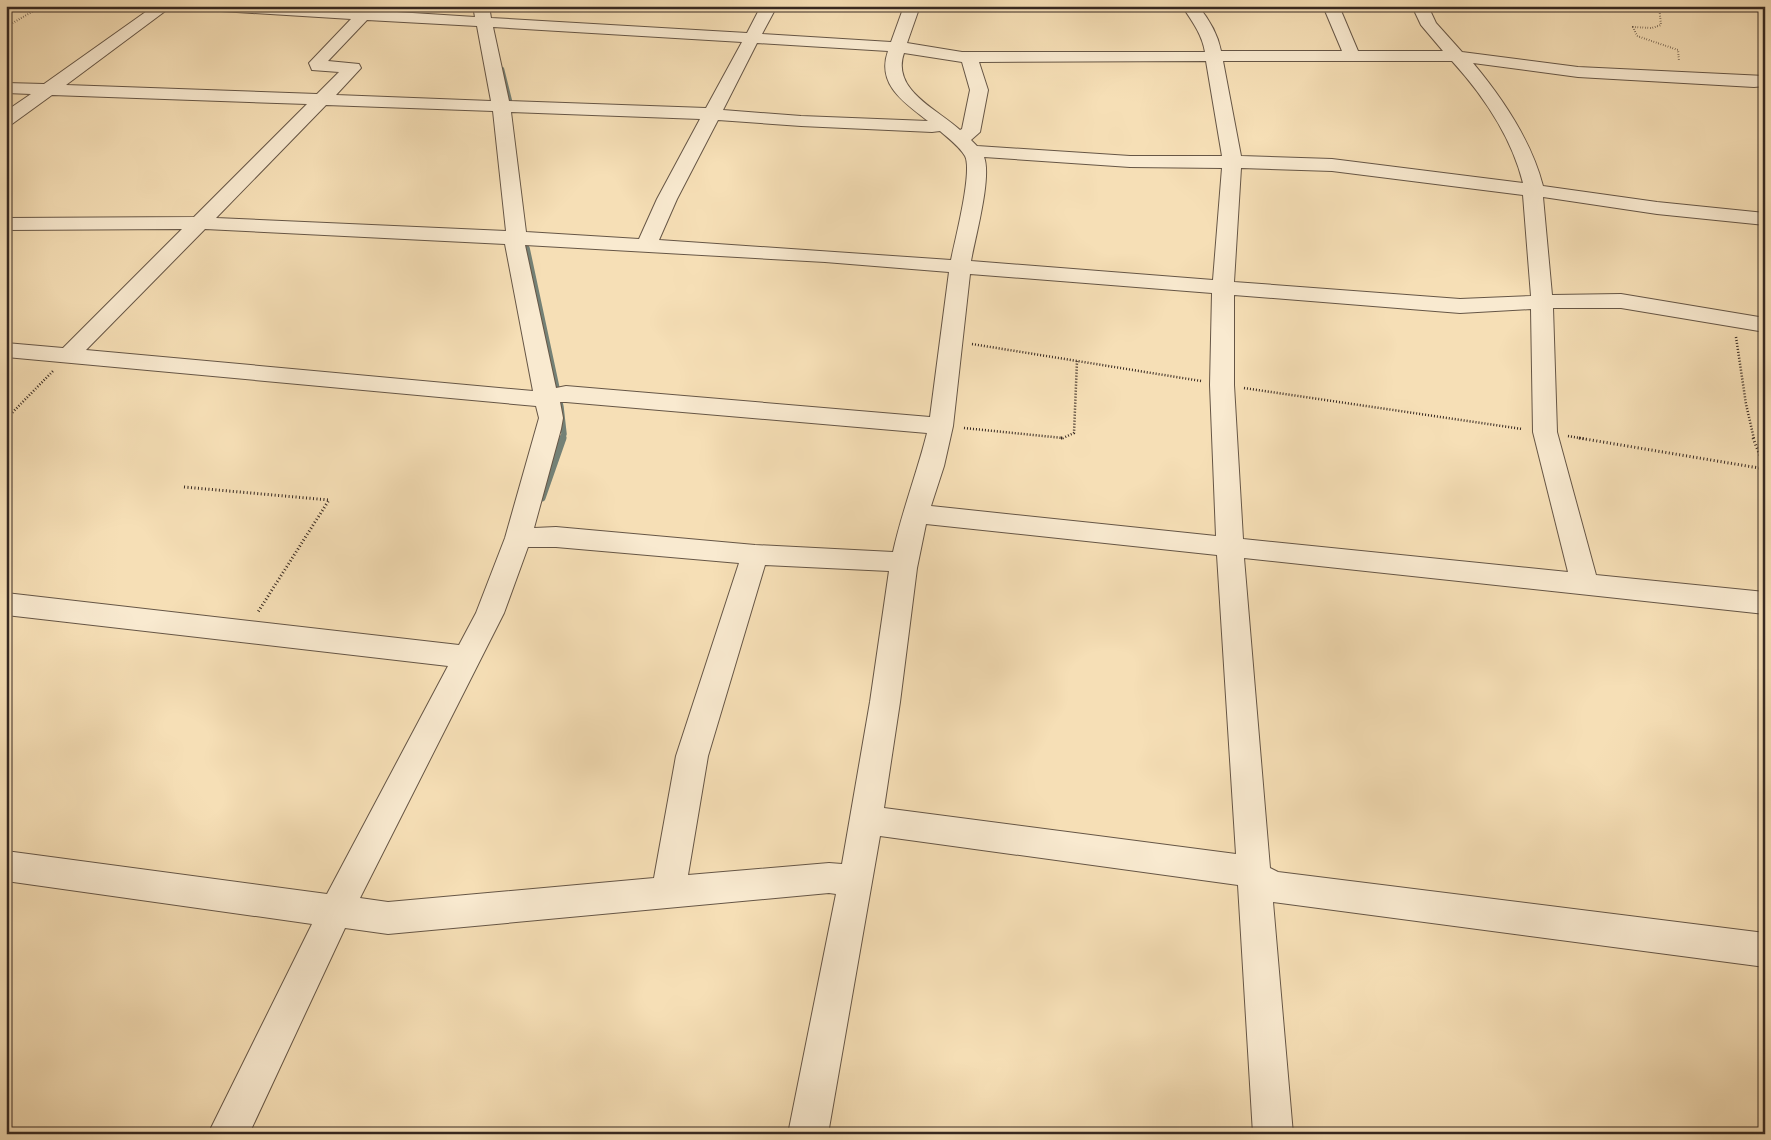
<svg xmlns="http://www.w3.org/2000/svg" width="1771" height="1140" viewBox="0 0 1771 1140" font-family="'IM FELL English',serif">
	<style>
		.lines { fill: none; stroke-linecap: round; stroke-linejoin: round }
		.stream-far2 { stroke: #748176; stroke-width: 4.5 }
		.stream-far1 { stroke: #748176; stroke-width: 5.5 }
		.stream { stroke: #748176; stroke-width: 7 }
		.minor-casing { stroke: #665646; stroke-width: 2 }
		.path-far2 { stroke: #362821; stroke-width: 2; stroke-dasharray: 0.5 2; stroke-linecap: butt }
		.path-far1 { stroke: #362821; stroke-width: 2.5; stroke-dasharray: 1 2; stroke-linecap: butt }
		.path { stroke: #362821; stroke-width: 3; stroke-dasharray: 1 2.5; stroke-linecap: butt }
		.minor { fill: #f9ead0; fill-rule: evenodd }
	</style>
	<rect width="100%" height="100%" fill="#f6dfb6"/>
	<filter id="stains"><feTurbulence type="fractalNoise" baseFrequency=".004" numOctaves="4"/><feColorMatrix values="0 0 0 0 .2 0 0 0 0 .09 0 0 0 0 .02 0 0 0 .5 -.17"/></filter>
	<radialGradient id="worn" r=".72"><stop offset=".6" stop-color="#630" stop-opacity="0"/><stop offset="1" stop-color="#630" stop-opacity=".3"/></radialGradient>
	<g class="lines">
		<!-- stream-far2 -->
		<path class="stream-far2" d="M502,69l8,32"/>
		<!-- stream-far1 -->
		<path class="stream-far1" d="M527,248l34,159 3,27 -2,5"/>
		<!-- stream -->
		<path class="stream" d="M542,498l21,-60"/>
		<defs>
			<path id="minor" d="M154,6h18l-106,79 251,9 22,-22 -27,-2 -3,-7 42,-44 -130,-8 -6,-2 -2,-3h90l172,11 -2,-11h16l2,12 256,15 14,-27h16l-15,28 129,8 13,-36h16l-13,37 55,9h243c-3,-18 -13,-31 -23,-46h16c11,13 20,29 23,45h121l-19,-45h16l19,45h85l-22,-26 -9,-19h16l8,17 26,29 116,15 187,9v10l-11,1 -176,-10 -105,-14c30,36 58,77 70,123l114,16 108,11v12l-108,-11 -114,-17 9,98 69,-1 144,24v14l-144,-24h-68l4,124 39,143 169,17v22l-521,-56 26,310 8,4 487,61v34l-492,-65 20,232h-40l-15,-249 -358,-49 -52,298h-40l48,-240 -7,-1 -441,41 -43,-6 -96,206h-41l104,-210 -306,-43v-30l321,43 121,-228 -442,-51v-22l453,52 17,-32 29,-75 34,-120 -3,-12 -530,-49v-14l57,5 119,-119 -176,1v-12l188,-1 113,-113 -255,-9 -40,29 -6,1v-14l25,-17 -25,-1v-10l38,1zM367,20l110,6 14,75 -155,-6 25,-27 -2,-4 -31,-3zM493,27l249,15 -36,66 -197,-7zM757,43l131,8c-12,34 17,52 40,70l-127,-5 -78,-6zM904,53l58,9 8,28 -8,39 -2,1c-23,-21 -69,-40 -56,-77zM1206,61l16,95h-92l-153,-10 -6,-6 9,-8 8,-42 -9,-28zM1223,61h229c31,34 60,77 71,122l-191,-24 -91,-3zM326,105l167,6 13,120 -290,-13zM511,112l189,7 -43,80 -18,40 -113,-7zM718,120l83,6 131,6 8,-1c8,7 20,16 25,25 8,15 -10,84 -14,104l-292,-20 18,-41zM984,157l146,10 92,1 -9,112 -242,-19c4,-23 21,-84 13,-104zM1241,168l91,3 191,24 8,101 -71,3 -226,-17zM205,229l300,15 28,147 -447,-41zM525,245l300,17 124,10 -19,145 -364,-31 -10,2zM970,274l242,19 -2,92 6,151 -285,-30 13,-40 9,-40zM1234,295l226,18 71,-4 2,123 35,140 -325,-33 -9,-154zM560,402h6l361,31c-10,40 -25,78 -34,119l-138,-7 -199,-18 -22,1 27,-99 2,-11zM926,524l291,31 19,299 -352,-46 16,-106 17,-134zM528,547h28l183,16 -63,193 -22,122 -266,24 -28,-4 144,-285zM765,565l124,6 -19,131 -28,162 -13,-1 -141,12 20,-119z"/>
		</defs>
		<!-- minor casing -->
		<use href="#minor" class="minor-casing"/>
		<!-- path-far2 -->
		<path class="path-far2" d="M1659,6l2,19 -9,3 -19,-1 4,9 41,14 1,11
			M6,27l36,-21"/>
		<!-- path-far1 -->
		<path class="path-far1" d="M1736,337l10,67 8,35
			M972,344l229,37
			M1244,388l278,41
			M6,419l47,-48
			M964,428l99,10 11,-5 3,-72
			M1568,436l18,3"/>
		<!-- path -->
		<path class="path" d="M1061,438h2
			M1579,438l186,31
			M1753,438l12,30
			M184,487l145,13 -71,112"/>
		<!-- minor -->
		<use href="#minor" class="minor"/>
	</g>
	<!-- margin -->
	<rect width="1771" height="1140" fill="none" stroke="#f6dfb6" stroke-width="25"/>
	<rect x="8" y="8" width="1756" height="1125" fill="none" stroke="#362821" stroke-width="2.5"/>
	<rect x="12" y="12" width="1746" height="1115" fill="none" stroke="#362821"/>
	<rect width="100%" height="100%" filter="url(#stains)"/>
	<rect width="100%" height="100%" fill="url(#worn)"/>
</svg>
